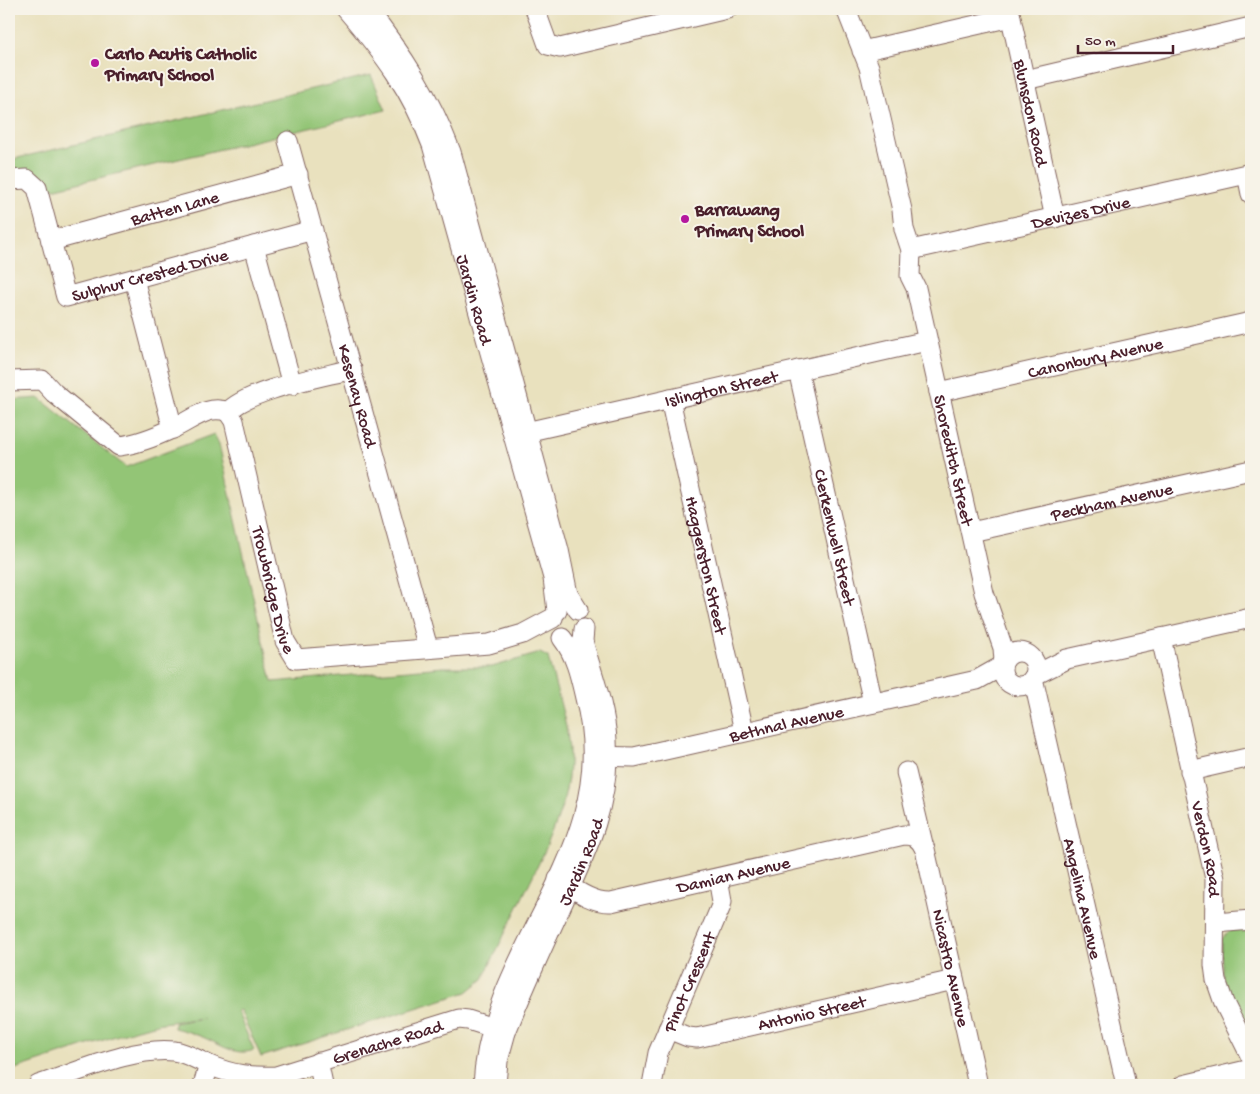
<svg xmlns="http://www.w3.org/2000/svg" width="1260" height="1094" viewBox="0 0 1260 1094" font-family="'Gochi Hand',sans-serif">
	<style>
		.green { fill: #93c576; stroke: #6e7250 }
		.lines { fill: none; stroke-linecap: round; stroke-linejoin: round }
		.minor-casing { stroke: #82635e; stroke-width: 21 }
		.minor { stroke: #fff; stroke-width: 19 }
		.poi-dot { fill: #b5179e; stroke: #f7f3e8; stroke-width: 2 }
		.labels { text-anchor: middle; stroke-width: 4; stroke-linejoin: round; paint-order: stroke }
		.poi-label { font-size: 18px; font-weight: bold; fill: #4a1f2b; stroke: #f7f3e8; text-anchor: start }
		.street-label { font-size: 18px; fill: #4a1f2b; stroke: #f7f3e8 }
	</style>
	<rect width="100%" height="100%" fill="#f7f3e8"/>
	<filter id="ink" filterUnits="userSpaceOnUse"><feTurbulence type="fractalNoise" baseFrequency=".02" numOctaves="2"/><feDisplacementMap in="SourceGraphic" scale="10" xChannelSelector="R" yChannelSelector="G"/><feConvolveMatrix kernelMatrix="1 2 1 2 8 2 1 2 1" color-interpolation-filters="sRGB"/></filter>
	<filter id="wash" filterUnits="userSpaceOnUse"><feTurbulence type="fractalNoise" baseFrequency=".0096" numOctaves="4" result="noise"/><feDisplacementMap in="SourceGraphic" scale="20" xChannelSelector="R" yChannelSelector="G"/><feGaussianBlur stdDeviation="1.12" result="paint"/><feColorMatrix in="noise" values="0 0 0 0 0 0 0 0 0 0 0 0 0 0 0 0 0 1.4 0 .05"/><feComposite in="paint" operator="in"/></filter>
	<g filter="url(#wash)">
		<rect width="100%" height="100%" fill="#e9e1be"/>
		<!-- green -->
		<path class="green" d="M371,75l15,35 -342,81 -35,-17v-14z
			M39,398l87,69 88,-33 5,10 53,238 171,-15h49l48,-14 8,4c7,31 19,61 21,93 3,50 -22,96 -43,140 -14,29 -29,59 -43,89l-16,13 -206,65 -21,-47 -3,1 17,39c-19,8 -38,-9 -57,-15 -7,-3 -15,-5 -23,-7v-5l29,-5 -41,5 -25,6 -128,42v-671z
			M1251,927v114l-28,-63 -1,-39 7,-8z"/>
	</g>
	<g filter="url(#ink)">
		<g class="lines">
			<defs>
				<g id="minor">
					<path id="s1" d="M346,9c38,45 65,80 86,136l121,433 4,33"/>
					<path d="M367,9c36,46 63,88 84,143l108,398 9,44 10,16"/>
					<path d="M535,9l13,36 12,3 167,-39"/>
					<path id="s2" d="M846,9l23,58 33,143 2,19 7,21 -1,26 6,12 68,305 19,55 1,13"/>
					<path id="s3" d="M1009,9l46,209"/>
					<path d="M862,51l149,-34"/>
					<path d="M1025,80l226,-53"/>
					<path id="s4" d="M288,141l140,507"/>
					<path d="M1247,174l4,20"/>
					<path id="s5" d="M9,180l18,-1 10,9 29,109 247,-67"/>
					<path id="s6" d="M51,241l247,-67"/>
					<path d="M254,246l38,139"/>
					<path id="s7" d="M911,250l340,-77"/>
					<path d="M134,279l39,150"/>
					<path id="s8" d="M798,370l75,333"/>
					<path d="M9,381l33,-1 12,13 65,53c19,-2 38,-10 55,-18 18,-8 34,-24 54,-16"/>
					<path id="s9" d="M939,392l312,-70"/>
					<path id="s10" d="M670,399l74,332"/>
					<path id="s11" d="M228,412l6,9 51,220 11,18 193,-15 34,-10 30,-16"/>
					<path d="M228,412c19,-22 94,-35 124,-43"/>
					<path id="s12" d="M517,434l410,-93"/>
					<path id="s13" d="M971,532l280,-62"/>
					<path id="s14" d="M1161,638l54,241 -1,86 2,15 8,23 27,54"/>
					<circle cx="1019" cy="669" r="17"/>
					<path d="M1035,675l32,-16 184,-41"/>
					<path id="s15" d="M1033,678l93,407"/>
					<path id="s16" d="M595,756l39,1 343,-77 25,-14"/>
					<path d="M1190,771l61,-14"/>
					<path d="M906,772l18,76"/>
					<path id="s17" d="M558,879c16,10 34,24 53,23l293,-67c11,0 16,4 21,14l53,236"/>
					<path d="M1216,923l35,-3"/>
					<path id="s18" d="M668,1029l20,8 9,1 257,-58"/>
					<path d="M318,1062l5,23"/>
					<path id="s19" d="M38,1085c38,-12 97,-39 136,-34 13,2 24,9 35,14 23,10 43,12 67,11l183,-57 9,1 38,12"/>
					<path d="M203,1085l6,-20"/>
					<path d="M483,1085c7,-141 142,-238 102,-387 -5,-22 -9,-42 -23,-60"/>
					<path id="s20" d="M496,1085l2,-24 8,-29c17,-42 36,-84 55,-125 26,-56 49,-103 46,-167 -2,-34 -15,-66 -24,-99l1,-12"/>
					<path id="s21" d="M652,1085l6,-32 63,-147 1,-5 -4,-23"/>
					<path d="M1183,1085l68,-16"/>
				</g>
			</defs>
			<!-- minor casing -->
			<use href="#minor" class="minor-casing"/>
			<!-- minor -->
			<use href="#minor" class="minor"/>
		</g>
	</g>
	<!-- markers -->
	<g class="poi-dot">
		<circle cx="95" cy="63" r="5"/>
		<circle cx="685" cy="219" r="5"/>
	</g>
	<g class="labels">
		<!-- poi labels -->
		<g class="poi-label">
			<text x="105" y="59">Carlo Acutis Catholic<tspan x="105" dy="21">Primary School</tspan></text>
			<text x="695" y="215">Barrawang<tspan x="695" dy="21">Primary School</tspan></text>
		</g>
		<!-- street labels -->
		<g class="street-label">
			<text dy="6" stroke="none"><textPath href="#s3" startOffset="106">Blunsdon Road</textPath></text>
			<text dy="6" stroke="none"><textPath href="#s6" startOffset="128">Batten Lane</textPath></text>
			<text dy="6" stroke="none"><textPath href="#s7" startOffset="174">Devizes Drive</textPath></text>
			<text dy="6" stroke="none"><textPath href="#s5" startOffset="231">Sulphur Crested Drive</textPath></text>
			<text dy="6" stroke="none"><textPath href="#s1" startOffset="322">Jardin Road</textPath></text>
			<text dy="6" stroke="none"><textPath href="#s9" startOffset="160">Canonbury Avenue</textPath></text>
			<text dy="6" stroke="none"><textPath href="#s12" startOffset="209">Islington Street</textPath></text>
			<text dy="6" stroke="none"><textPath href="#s4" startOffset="264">Kesenay Road</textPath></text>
			<text dy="6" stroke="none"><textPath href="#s2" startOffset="466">Shoreditch Street</textPath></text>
			<text dy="6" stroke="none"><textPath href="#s13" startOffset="144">Peckham Avenue</textPath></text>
			<text dy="6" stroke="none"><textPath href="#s8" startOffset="171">Clerkenwell Street</textPath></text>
			<text dy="6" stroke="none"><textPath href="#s10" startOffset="170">Haggerston Street</textPath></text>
			<text dy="6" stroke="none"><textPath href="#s11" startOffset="184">Trowbridge Drive</textPath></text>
			<text dy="6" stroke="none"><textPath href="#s16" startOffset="195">Bethnal Avenue</textPath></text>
			<text dy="6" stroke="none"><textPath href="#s14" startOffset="216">Verdon Road</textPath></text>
			<text dy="6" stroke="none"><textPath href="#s20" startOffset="240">Jardin Road</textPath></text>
			<text dy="6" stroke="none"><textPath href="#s17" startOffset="184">Damian Avenue</textPath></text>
			<text dy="6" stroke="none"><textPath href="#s15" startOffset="226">Angelina Avenue</textPath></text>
			<text dy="6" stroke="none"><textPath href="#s17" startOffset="508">Nicastro Avenue</textPath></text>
			<text dy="6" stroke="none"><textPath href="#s21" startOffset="110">Pinot Crescent</textPath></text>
			<text dy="6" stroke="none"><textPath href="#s18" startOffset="148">Antonio Street</textPath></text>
			<text dy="6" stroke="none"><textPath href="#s19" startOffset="364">Grenache Road</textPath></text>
		</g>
	</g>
	<!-- margin -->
	<rect width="1260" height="1094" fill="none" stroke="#f7f3e8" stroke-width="30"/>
	<!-- scale -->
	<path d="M1078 45v8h95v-8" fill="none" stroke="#4a1f2b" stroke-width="2.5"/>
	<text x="1085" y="45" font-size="15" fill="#4a1f2b" stroke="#f7f3e8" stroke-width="4" paint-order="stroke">50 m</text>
</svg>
